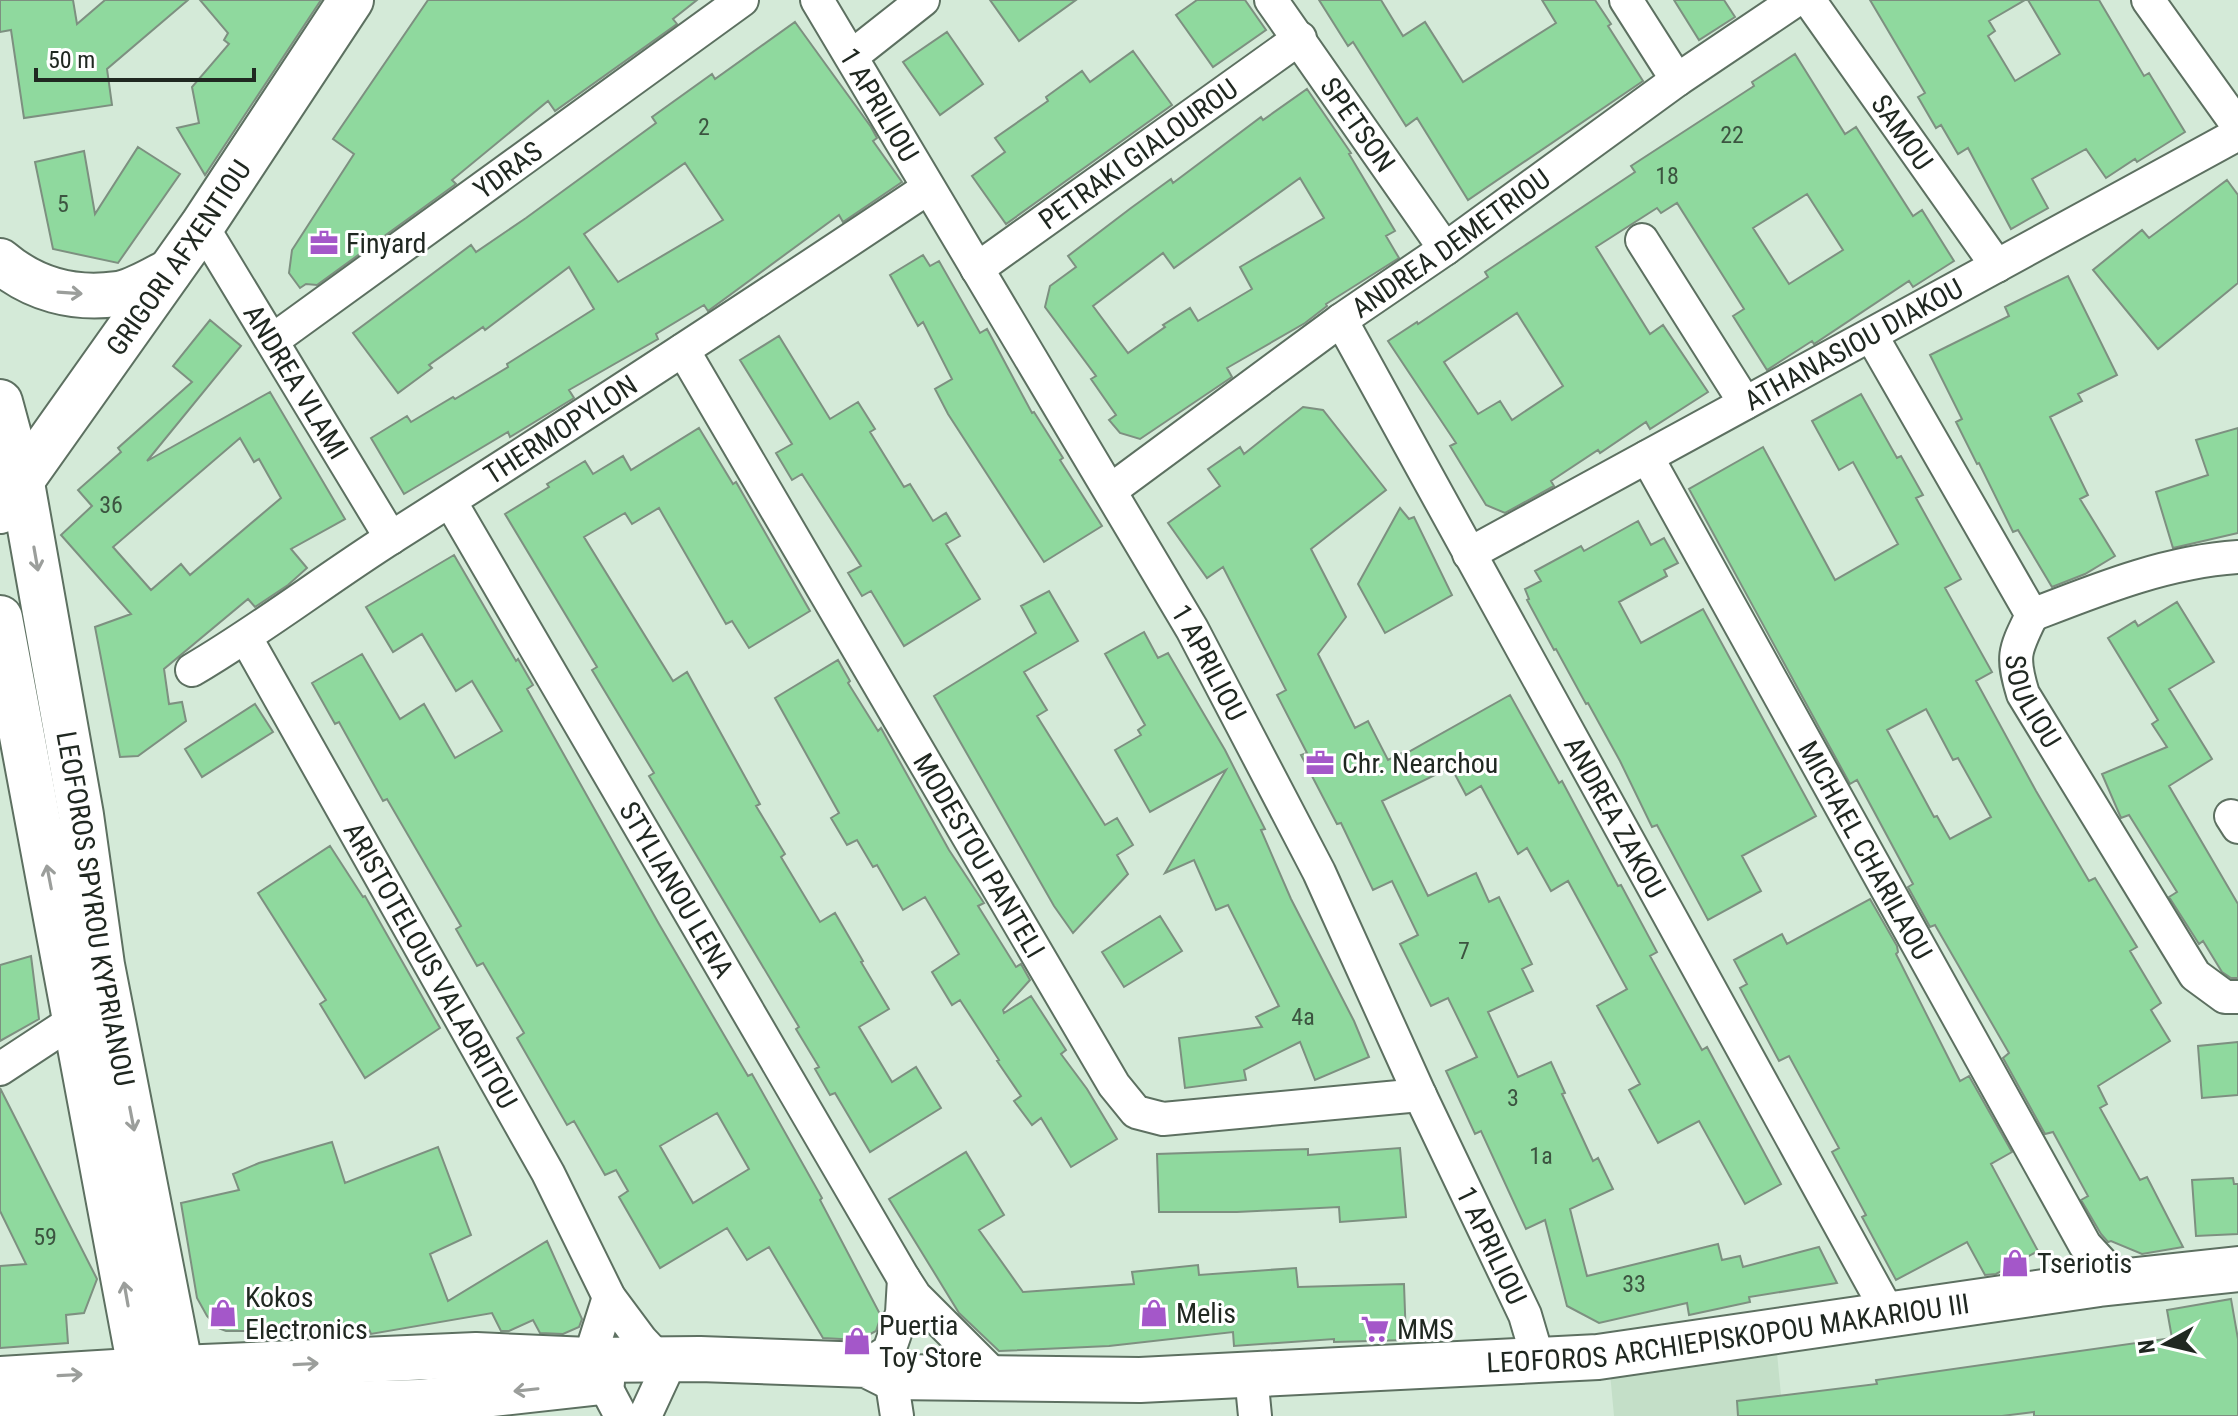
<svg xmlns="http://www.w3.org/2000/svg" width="2238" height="1416" viewBox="0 0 2238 1416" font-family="'Roboto Condensed',sans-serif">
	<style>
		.built { fill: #c4dfc8 }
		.building { fill: #8fd99e; stroke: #7d9080; stroke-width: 2; fill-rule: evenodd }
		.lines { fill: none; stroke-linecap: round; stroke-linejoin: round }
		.street-casing { stroke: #5d7061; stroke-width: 36 }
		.secondary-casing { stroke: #5d7061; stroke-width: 48 }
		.primary-casing { stroke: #5d7061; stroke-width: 48 }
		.street { stroke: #fff; stroke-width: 32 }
		.secondary { stroke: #fff; stroke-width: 44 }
		.primary { stroke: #fff; stroke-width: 44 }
		.oneway { stroke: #9b9e9b }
		.labels { text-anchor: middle; stroke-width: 6; stroke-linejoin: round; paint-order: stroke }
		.number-label { font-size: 24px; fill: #3c5440 }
		.street-label { font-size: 28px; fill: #202821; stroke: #fff }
		.poi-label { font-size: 28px; fill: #202821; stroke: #fff; text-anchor: start }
	</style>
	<rect width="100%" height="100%" fill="#d4ead8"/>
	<!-- built -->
	<path class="built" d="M1777,1353l6,63h-169l-4,-43z"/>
	<!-- building -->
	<path class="building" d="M0,0h73l4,24 28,-24h83l-81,69 5,36 -88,13 -13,-88 -11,2z
		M200,0h121l-116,175 -28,-47 22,-5 -7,-36 37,-43 -5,-4 4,-7z
		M428,0h269l-24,19 4,5 -122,87 -7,-10 -96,79 4,4 -139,101 -11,-1 -6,4 -11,-15 3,-23 62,-96 -21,-15z
		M990,0h86l-57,41z
		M1197,0h48l21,30 -53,37 -37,-52z
		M1319,0h62l22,36 22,-14 38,60 93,-59 -14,-23h53l16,24 -3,2 35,55 -175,119 -51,-82 -11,8 -53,-84 -5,4z
		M1674,0h50l11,17 -36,23z
		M1870,0h155l-36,21 6,10 -7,5 27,45 45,-27 -32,-54h71l45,76 5,-3 36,59 -48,30 -2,-3 -29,19 -20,-29 -54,30 16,29 -37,21 -43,-81 -10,6 -17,-29 -5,3 -18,-31 7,-4z
		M795,22l76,105 6,11 -4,3 29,41 -59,40 -4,-7 -131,96 -4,-6 -48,29 2,5 -89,51 5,8 -64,39 -2,-5 -104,62 -33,-56 36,-22 4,6 42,-25 2,2 53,-32 -1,-3 87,-55 -25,-42 -84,63 -2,-3 -54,38 3,3 -34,25 -45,-60 118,-88 5,7 50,-34 130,-95 -4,-6 60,-43 3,5zM685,163l38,57 -105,62 -34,-48z
		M947,32l36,52 -43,31 -37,-53z
		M1133,51l39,54 -166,119 -34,-48 33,-24 -10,-14 53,-37 -2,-4 36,-26 8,11z
		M1795,54l50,80 11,-7 57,89 9,-6 32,51 -41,26 -4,-6 -95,63 -2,-3 -45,29 -34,-54 11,-7 -67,-106 -16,10 -4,-5 -61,39 54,87 13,-9 45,67 -58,37 -4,-7 -46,31 -2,-3 -47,31 3,5 -49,27 -19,-8 -36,-59 6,-3 -68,-102 29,-19 1,2 70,-47 -3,-5 150,-100 -4,-6 123,-80 -2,-4zM1807,194l36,56 -54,34 -36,-56zM1517,313l46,73 -51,34 -12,-19 -22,13 -34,-52z
		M1307,89l44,64 -2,1 46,77 -9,5 13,22 -73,46 1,2 -22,17 -78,45 5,9 -92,62 -20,-6 -11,-13 7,-5 -25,-36 5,-3 -51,-69 5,-21 26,-19 -8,-11 63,-48 40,-29 2,4 88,-66 2,3zM1300,178l24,40 -84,49 12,22 -54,32 -8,-13 -27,17 2,2 -37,26 -35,-47 70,-53 11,15z
		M138,147l42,27 -62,89 -65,-14 -18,-87 49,-11 11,63z
		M2227,180l11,15v88l-80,66 -65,-79 49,-40 7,8z
		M923,255l7,11 9,-5 41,72 7,-4 45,84 2,-1 29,46 -3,2 42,66 -58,36 -96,-148 -13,-25 17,-10 -29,-57 -5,4 -28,-51z
		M2068,276l49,99 -39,19 4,7 -32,16 38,78 -8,4 35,57 -30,18 -33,13 -34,-57 -5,2 -34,-69 -2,1 -21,-42 6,-3 -32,-64 79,-39 -4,-9z
		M210,320l31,26 -94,115 123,-69 75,127 -54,30 16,19 -19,17 -33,22 -7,-8 -84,70 5,35 13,-2 4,19 -48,35 -18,1 -25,-130 36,-13 -70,-79 31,-29 -14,-16 43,-38 -3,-4 74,-66 -19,-16zM240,438l14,24 5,-3 22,39 -91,77 -9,-11 -30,26 -38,-43z
		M779,336l51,83 28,-17 17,27 -5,3 34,55 6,-3 23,37 13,-8 14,23 -14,8 34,55 -76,47 -33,-55 -9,5 -14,-23 13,-7 -59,-92 -10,6 -16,-27 16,-9 -52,-84z
		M1861,394l36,64 4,-2 22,39 -7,3 45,81 -16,9 47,84 -16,9 60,110 53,90 6,-3 42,69 -7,4 31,52 -10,7 19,31 -72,45 9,18 -7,4 40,72 7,-3 36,70 -41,7 -31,-13 -3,1 -7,-8 -20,-34 7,-4 -35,-64 -8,2 -42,-76 6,-5 -74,-128 -5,2 -22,-40 5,-3 -56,-104 -7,4 -161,-295 74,-42 72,133 63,-36 -45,-82 -14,8 -27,-49zM1926,709l27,51 5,-2 33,59 -41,22 -13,-23 -3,1 -47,-87z
		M1303,407l20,3 63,80 -75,59 35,68 -28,37 37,74 13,-7 20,39 14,-7 1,2 107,-60 49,88 3,-2 56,105 3,-1 36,67 -7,4 52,94 5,-3 74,137 -36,20 -46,-83 -41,22 -29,-53 11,-6 -43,-78 30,-17 -59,-108 -17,10 -24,-43 -9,6 -37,-68 -15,9 -15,-28 -69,34 46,95 48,-23 13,29 10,-5 33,67 -10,5 11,22 -45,21 30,65 33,-15 14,31 -3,1 31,67 5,-3 15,31 -43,20 17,67 131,-32 4,16 18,-4 3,11 76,-20 18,36 -88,14 1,5 -61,13 -2,-12 -88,20 -32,-17 -22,-86 -19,9 -45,-98 -6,3 -29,-63 31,-14 -29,-59 -17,8 -31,-62 18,-9 -26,-54 -19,9 -32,-67 -4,1 -36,-69 6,-2 -30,-58 9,-5 -63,-123 -16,11 -39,-55 52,-37 -12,-17 32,-22 4,7z
		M699,428l34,56 3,-2 74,129 -61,37 -17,-27 -6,3 -67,-116 -27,16 -7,-11 -41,24 89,144 14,-9 73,132 -4,2 29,48 -4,3 39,65 15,-9 28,48 -2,1 28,47 -30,18 33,55 24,-15 25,41 -71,44 -35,-59 -5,2 -15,-26 4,-2 -23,-38 3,-2 -150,-251 5,-3 -62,-103 5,-3 -92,-153 44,-27 -2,-3 38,-23 8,13 30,-18 8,14z
		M2238,428v105l-65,15 -17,-56 52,-17 -12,-35z
		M1400,508l9,11 5,-2 38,78 -67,38 -27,-49z
		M1638,521l13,24 13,-7 14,25 -14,7 3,6 -48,26 22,41 62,-34 113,207 -74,40 19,35 -53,29 -51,-95 -5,2 -32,-66 -32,-58 -2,1 -30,-55 -2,1 -27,-50 2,-1 -4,-10 16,-8 -6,-10 46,-25 3,5z
		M454,555l62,106 2,-2 15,26 -6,4 132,235 89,152 4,-2 70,124 -2,2 61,116 -5,15 -17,9 -36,-2 -54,-91 -22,13 -20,-32 -67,40 -41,-71 9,-6 -12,-21 -11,5 -31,-54 -7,4 -50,-87 7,-5 -41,-70 -6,3 -21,-37 5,-3 -74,-127 -4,2 -44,-79 -4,2 -23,-41 50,-29 38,65 24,-15 31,54 47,-27 -30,-50 -16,10 -34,-57 -29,18 -27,-45zM717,1113l32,56 -56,34 -33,-57z
		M1049,591l29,50 -54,31 23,38 -10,6 68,109 12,-7 16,27 -16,10 11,19 -55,59 -19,-27 -120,-210 102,-63 -15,-27z
		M2177,602l37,60 -45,27 43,70 -43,27 69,118v74h-7l-9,-6 -19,-31 -4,3 -30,-47 8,-5 -48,-77 -8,3 -19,-44 65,-27 -15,-23 6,-4 -50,-82 27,-17 3,5z
		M1144,632l14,26 10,-5 57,97 40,79 -4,1 30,69 63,122 15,36 -54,23 -15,-38 -56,28 2,10 -61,8 -6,-50 83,-11 -6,-10 23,-11 -51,-101 -12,5 -22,-50 -29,13 61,-103 -76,42 -35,-62 26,-15 -3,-5 7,-5 -40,-71z
		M838,660l12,21 -2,2 30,48 3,-3 68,122 35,53 -6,3 38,61 5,-3 9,16 -27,30 1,3 27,-17 35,54 -5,4 26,35 30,50 -46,28 -30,-49 -9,7 -18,-24 7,-5 -24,-35 2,-1 -39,-60 -8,5 -20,-33 27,-18 -34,-57 -22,13 -26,-45 -4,2 -16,-27 -10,5 -16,-27 8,-5 -64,-115z
		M255,704l18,28 -71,45 -17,-28z
		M330,846l33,51 2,-1 75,132 -75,50 -45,-74 6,-4 -68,-107z
		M1870,899l27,47 1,6 -2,2 64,127 9,-5 43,76 -21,12 47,87 -42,23 -11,1 -18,-33 -71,38 -34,-63 4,-2 -34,-63 7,-4 -50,-92 -10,5 -39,-73 7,-4 -13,-24 48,-26 5,10z
		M1160,916l22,35 -58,36 -22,-35z
		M31,956l8,63 -39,22v-76z
		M2238,1042v53l-36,3 -4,-52z
		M0,1088l97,191 -13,34 -18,2 2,28 -68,5v-82l26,-2 -26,-53z
		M332,1142l13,41 93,-36 33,88 -41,19 18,47 99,-60 35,78 -3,8 -16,7 -23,-1 -7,-13 -24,11h-8l-9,-18 -121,21 -3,-7 -72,10 -2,-6h-68l-8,-3 -11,-12 -10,-18 -16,-95 58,-13 -6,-16 26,-11z
		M1400,1148l6,69 -66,5 -1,-15 -102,5h-78l-2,-58 151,-5v6z
		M966,1152l38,63 -25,15 44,62 111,-8 -2,-12 66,-7 1,10 97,-7 2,19 106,-3 2,56 -72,2v-3l-100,7 -1,-14 -124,14 -110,5 -40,-38 -70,-114z
		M2233,1178l1,6h4v50l-42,2 -4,-56z
		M2231,1299l7,40v77h-204v-4l-32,4h-264l-1,-15 140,-17 -1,-4 296,-42 -5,-28z"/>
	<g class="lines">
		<defs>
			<g id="street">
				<path id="s1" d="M817,0l375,629 127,243 101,223 105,220 13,44"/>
				<path id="s2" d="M1271,0l174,249"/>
				<path d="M1626,0l51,80"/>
				<path id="s3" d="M1809,0l188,266"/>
				<path d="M2148,0l90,126"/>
				<path d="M852,56l71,-56"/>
				<path id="s4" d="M202,226l189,312"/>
				<path d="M1642,240l103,163"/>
				<path id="s5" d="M977,269l323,-231"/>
				<path id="s6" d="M1341,320l548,994"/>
				<path id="s7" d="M1871,335l161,280c-17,35 -21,40 -9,79l172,281 30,22h13"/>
				<path id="s8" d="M273,340l469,-340"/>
				<path id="s9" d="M683,350l431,735 22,27 27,7 257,-24"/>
				<path id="s10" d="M1647,457l438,788 34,37"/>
				<path id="s11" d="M1111,490l230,-170 104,-71 232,-169 119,-80"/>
				<path id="s12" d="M450,501l454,778 11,17 82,82"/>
				<path id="s13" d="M1469,554l769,-420"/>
				<path d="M2032,615c67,-26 133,-53 206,-58"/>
				<path id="s14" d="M246,638l302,535 61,124 32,43 17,18"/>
				<path id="s15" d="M192,670c70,-41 134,-91 202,-134 180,-114 357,-230 534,-348"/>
				<path d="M2231,816l7,11"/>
				<path d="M0,1069l76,-50"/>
				<path d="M589,1360l20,-63"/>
				<path d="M867,1365l22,-14 13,-38 2,-34"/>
				<path d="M1251,1375l4,41"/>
				<path d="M891,1377l6,39"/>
				<path d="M603,1382l18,34"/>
				<path d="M645,1416l19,-41"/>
			</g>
			<g id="secondary">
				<path id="s16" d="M0,511l202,-285 149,-226"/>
				<path id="s17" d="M0,1379l180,-11 296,-13 113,5 111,-1 167,6 24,12 249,3 458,-23 501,-73 139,-15"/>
				<path d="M1,1416l146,-8 272,-6 183,-20"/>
			</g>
			<g id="primary">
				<path d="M0,261c33,28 74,39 117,33 17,-2 36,-15 52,-22"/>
				<path id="s18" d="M0,402l22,81 59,332 21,150 88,451"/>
				<path d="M0,618l149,798"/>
			</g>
		</defs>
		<!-- street casing -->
		<use href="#street" class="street-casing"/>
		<!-- secondary casing -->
		<use href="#secondary" class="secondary-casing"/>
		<!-- primary casing -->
		<use href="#primary" class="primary-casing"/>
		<!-- street -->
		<use href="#street" class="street"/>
		<!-- secondary -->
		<use href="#secondary" class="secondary"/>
		<!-- primary -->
		<use href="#primary" class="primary"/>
	</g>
	<!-- one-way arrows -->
	<defs><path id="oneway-shaft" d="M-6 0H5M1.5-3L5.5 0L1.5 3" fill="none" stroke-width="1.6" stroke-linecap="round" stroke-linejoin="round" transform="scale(2)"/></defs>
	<g class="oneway">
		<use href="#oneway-shaft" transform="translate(70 293) rotate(4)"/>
		<use href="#oneway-shaft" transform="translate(36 559) rotate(80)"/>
		<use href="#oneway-shaft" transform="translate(49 877) rotate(-101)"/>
		<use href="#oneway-shaft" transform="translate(132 1119) rotate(79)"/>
		<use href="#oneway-shaft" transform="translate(126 1294) rotate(-100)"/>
		<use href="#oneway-shaft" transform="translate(306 1364) rotate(-3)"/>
		<use href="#oneway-shaft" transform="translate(70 1375) rotate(-3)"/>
		<use href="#oneway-shaft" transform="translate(526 1390) rotate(174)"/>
	</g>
	<!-- icons -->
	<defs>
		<symbol id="office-bare" viewBox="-9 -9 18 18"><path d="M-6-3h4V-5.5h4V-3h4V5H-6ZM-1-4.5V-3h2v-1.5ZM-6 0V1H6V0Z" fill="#a457c9" stroke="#fff" stroke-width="2.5" paint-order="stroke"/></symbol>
		<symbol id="shop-bare" viewBox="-9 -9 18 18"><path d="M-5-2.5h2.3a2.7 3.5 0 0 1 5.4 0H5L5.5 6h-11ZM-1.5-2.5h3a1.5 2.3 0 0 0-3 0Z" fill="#a457c9" stroke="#fff" stroke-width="2.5" paint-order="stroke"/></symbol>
		<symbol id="supermarket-bare" viewBox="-9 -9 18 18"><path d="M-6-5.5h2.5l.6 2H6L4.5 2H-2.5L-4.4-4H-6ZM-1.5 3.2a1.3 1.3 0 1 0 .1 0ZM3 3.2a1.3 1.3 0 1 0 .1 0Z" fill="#a457c9" stroke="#fff" stroke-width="2.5" paint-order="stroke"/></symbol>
	</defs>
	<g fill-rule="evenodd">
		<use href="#office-bare" x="304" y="223" width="40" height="40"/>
		<use href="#office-bare" x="1300" y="743" width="40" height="40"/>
		<use href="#shop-bare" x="1995" y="1243" width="40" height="40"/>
		<use href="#shop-bare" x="203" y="1293" width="40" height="40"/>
		<use href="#shop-bare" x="1134" y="1293" width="40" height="40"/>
		<use href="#supermarket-bare" x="1355" y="1309" width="40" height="40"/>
		<use href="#shop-bare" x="837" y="1321" width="40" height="40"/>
	</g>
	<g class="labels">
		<!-- number labels -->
		<g class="number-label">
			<text x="704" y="135">2</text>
			<text x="1732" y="143">22</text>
			<text x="1667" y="184">18</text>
			<text x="63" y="212">5</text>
			<text x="111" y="513">36</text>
			<text x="1464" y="959">7</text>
			<text x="1303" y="1025">4a</text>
			<text x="1513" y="1106">3</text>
			<text x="1541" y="1164">1a</text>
			<text x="45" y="1245">59</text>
			<text x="1634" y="1292">33</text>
		</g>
		<!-- street labels -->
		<g class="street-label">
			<text dy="10" stroke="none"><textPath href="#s1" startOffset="122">1 APRILIOU</textPath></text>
			<text dy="10" stroke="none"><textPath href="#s2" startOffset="152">SPETSON</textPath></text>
			<text dy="10" stroke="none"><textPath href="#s3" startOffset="162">SAMOU</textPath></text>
			<text dy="10" stroke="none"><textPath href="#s5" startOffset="198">PETRAKI GIALOUROU</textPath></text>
			<text dy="10" stroke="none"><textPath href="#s8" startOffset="290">YDRAS</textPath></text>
			<text dy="10" stroke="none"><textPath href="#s11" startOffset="420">ANDREA DEMETRIOU</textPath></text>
			<text dy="10" stroke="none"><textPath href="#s16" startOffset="310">GRIGORI AFXENTIOU</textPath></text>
			<text dy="10" stroke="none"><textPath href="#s13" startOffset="438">ATHANASIOU DIAKOU</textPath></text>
			<text dy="10" stroke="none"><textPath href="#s4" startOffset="182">ANDREA VLAMI</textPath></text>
			<text dy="10" stroke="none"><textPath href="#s15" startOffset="440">THERMOPYLON</textPath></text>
			<text dy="10" stroke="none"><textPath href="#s1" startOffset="770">1 APRILIOU</textPath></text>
			<text dy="10" stroke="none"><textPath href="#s7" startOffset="416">SOULIOU</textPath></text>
			<text dy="10" stroke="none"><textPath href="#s6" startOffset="568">ANDREA ZAKOU</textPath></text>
			<text dy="10" stroke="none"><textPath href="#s10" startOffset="450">MICHAEL CHARILAOU</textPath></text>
			<text dy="10" stroke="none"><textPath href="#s9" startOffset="586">MODESTOU PANTELI</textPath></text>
			<text dy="10" stroke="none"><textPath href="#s12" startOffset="450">STYLIANOU LENA</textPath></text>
			<text dy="10" stroke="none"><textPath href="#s18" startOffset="516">LEOFOROS SPYROU KYPRIANOU</textPath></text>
			<text dy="10" stroke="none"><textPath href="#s14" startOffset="376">ARISTOTELOUS VALAORITOU</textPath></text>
			<text dy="10" stroke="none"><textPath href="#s1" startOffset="1418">1 APRILIOU</textPath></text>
			<text dy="10" stroke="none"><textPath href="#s17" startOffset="1734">LEOFOROS ARCHIEPISKOPOU MAKARIOU III</textPath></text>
		</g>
		<!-- poi labels -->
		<g class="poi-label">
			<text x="346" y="253">Finyard</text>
			<text x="1342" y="773">Chr. Nearchou</text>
			<text x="2037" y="1273">Tseriotis</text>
			<text x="245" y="1307">Kokos<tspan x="245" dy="32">Electronics</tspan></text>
			<text x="1176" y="1323">Melis</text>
			<text x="879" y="1335">Puertia<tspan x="879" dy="32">Toy Store</tspan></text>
			<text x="1397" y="1339">MMS</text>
		</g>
	</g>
	<!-- north arrow -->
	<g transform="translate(2166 1344) rotate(262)" stroke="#ffffff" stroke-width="6" paint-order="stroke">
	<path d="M0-6L14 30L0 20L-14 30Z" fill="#202821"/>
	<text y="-12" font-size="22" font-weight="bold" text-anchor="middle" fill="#202821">N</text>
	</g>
	<!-- scale -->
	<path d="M36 68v12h218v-12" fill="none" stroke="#202821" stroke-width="4"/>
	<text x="48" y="68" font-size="24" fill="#202821" stroke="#ffffff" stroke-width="6" paint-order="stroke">50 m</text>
</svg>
